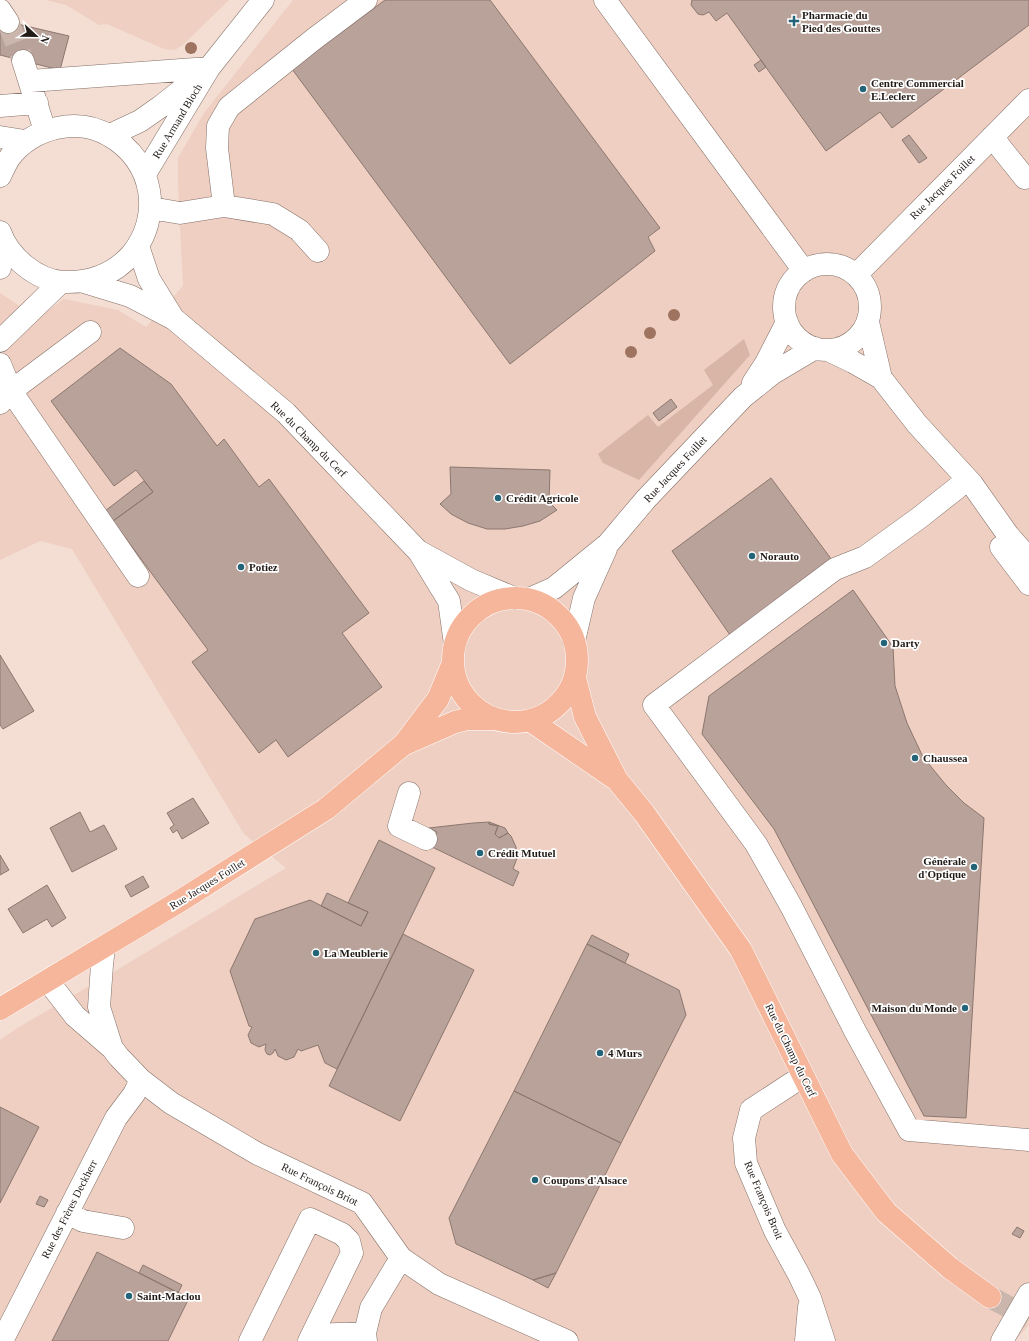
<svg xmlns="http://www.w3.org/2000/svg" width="1029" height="1341" viewBox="0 0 1029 1341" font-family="'Times New Roman',serif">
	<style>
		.built { fill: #eecfc2 }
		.green { fill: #d8b5a7 }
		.building { fill: #b9a299; stroke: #8c776f }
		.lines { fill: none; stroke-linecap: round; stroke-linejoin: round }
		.minor-tunnel { stroke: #cab6ad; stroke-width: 22; stroke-dasharray: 22 11; stroke-linecap: butt }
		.major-tunnel { stroke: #cab6ad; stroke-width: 22; stroke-dasharray: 22 11; stroke-linecap: butt }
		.minor-casing { stroke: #847067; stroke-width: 23 }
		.major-casing { stroke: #fff; stroke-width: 23 }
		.minor { stroke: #fff; stroke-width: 22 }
		.major { stroke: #f5b69b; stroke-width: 22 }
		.tree { fill: #9e735f }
		.poi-dot { fill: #246479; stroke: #fff; stroke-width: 1.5 }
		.labels { text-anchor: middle; stroke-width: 3.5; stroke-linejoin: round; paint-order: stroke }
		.poi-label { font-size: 11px; font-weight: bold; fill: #221a16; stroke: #fff; text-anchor: start }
		.street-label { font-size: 11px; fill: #221a16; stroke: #fff }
	</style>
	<rect width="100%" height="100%" fill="#f4ddd3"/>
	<!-- built -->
	<path class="built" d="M46,0h183l-46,45 -8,5 -11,-1 -57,-25 -8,1 -33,-20z
		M293,0h736v1325l-14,16h-1015v-301l19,-13 103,-60 164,-99 -42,-34 -172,-285 -32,-8 -40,19v-267l38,25 26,-19 54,11 28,17 37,-41 -5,-100v-28l26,-45z"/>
	<!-- green -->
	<path class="green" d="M744,339l6,16 -111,125 -36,-17 -5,-9 50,-39 10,12 55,-42 -9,-15z"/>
	<!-- building -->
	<path class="building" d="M385,0h105l170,228 -12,9 7,14 -145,113 -218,-295z
		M692,0h337v25l-137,103 -12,-16 -54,39 -99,-138 -11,8 -7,-9 -6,3 -5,-1 -7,-9z
		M0,20l69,16 -9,34 -60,-15z
		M761,60l5,7 -7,5 -5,-7z
		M909,135l18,23 -8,5 -17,-23z
		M120,348l51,36 46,62 7,-7 35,48 10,-8 100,134 -27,20 40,54 -94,70 -12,-17 -17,13 -67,-91 16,-12 -95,-129 40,-29 -17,-22 -22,16 -63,-85z
		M671,399l6,8 -18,14 -6,-8z
		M450,467l100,3 -1,32 8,8 -17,11 -17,5 -18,3h-18l-19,-6 -17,-9 -11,-10 11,-10z
		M771,478l61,82 -102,75 -58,-84z
		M144,481l9,11 -40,29 -8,-10z
		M853,590l40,57 2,39 12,37 16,34 23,28 18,18 20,15 -18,300 -42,-2 -150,-287 -72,-95 7,-38z
		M0,655l34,56 -31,18 -3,-4z
		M193,798l16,25 -27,16 -5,-9 -4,3 -3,-5 4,-3 -7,-12z
		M80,812l10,20 14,-7 13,24 -45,23 -22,-44z
		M489,822v2l9,2 -3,8 4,4 9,-5 3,3 5,11 1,11 -4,11 6,3 -6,14 -83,-40 7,-14 -8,-4 44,-5z
		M489,822l16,6 3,5 -9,5 -4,-4 3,-8 -9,-2z
		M379,840l56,28 -98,201 -12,-6 -7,-18 -17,6 -3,-2 -4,8 -8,3 -8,-4 -3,-7 -2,4 -3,2 -3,-1 -2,-4 1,-6 -7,3 -8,-4 -3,-8 4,-8 -3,-1 -19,-55 25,-52 55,-19 51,26 7,-14 -20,-9z
		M0,855l9,15 -9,5z
		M143,876l6,11 -18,10 -6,-11z
		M47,885l19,33 -14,9 -5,-8 -24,14 -15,-24z
		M327,893l41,19 -7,14 -40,-20z
		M403,934l71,36 -74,151 -71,-35z
		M592,935l37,19 -4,9 -38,-19z
		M587,944l92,46 7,25 -65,128 -107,-52z
		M514,1091l107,52 -65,130 -23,7 -77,-36 -7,-26z
		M0,1107l39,20 -39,76z
		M40,1196l8,4 -4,7 -8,-3z
		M1017,1227l7,4 -4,7 -8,-4z
		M97,1252l92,46 -21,43h-116z
		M143,1265l39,20 -4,8 -39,-20z
		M556,1273l-8,15 -15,-8z"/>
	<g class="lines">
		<!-- minor-tunnel -->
		<path class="minor-tunnel" d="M8,22l15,39"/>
		<!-- major-tunnel -->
		<path class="major-tunnel" d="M990,1297l39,21"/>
		<defs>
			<path id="minor" d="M605,0l199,271
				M0,10l8,12
				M23,61l22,70
				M30,81l179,-13
				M0,106l37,-3
				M110,135l30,-14 20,-14 37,-29
				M0,137l25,4
				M992,137l33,41
				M145,174l64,-106 54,-68
				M0,176c3,-6 6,-13 10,-19 23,-29 67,-41 100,-21 44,25 53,81 21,119 -18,20 -42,28 -68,27 -27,-2 -54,-25 -63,-50
				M151,208l29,5 44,-7
				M138,246l11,33 24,39
				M318,251l-19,-21 -26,-16 -49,-8 -7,-58 1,-22 11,-19 85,-68 52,-39
				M784 307a43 43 0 1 1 86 0a43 43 0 1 1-86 0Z
				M0,268l4,-25
				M856,275l173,-175
				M84,282l46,14 44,23 112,94 133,139 30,49 6,43
				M868,322l13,56
				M0,341l61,-59
				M828,350l25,12 28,16 36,46 55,60 36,51 21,24
				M0,364l11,27 127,185
				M753,383l13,-20 21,-41
				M0,403l11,-12 79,-59
				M957,488l-38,30 -54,39 -30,12 -181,136 102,139 35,62 64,125 54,99 120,10
				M1001,547l28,37
				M420,552l51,28 43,18
				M529,599l25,-11 54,-44 38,-45 97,-102 30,-24 42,-25
				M574,641l10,-43 22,-49
				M409,793l-10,33 27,13
				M104,947l-2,18 -3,42 13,41
				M48,981l27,35 37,32 7,9 22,23 30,23 87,51 104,49 39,55 38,26 128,57
				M803,1076l-52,34 -7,28 2,25 29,68 24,44 11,23 14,43
				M67,1213l16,8 40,7
				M312,1335l53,-2
				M2,1341l114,-223 18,-24 7,-14
				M250,1341l60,-122 32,15 7,7 3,12 -43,88
				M366,1341l-1,-8 6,-25 30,-50
				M806,1341l3,-34
				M1002,1341l27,-47"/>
			<path id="major" d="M453 660a62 62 0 1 1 124 0a62 62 0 1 1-124 0Z
				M575,678l10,39 32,63 27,33 97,137 101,204 44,58 64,56 40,29
				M531,721l83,57
				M405,744l50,-22 12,-3h28
				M0,1009l180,-108 146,-92 78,-65 34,-45 15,-36"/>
		</defs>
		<!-- minor casing -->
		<use href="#minor" class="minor-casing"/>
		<!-- major casing -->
		<use href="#major" class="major-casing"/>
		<!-- minor -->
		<use href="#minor" class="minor"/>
		<!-- major -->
		<use href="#major" class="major"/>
	</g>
	<!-- trees -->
	<g class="tree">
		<circle cx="191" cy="48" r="6"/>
		<circle cx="674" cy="315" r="6"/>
		<circle cx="650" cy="333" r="6"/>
		<circle cx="631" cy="352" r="6"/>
	</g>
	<!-- markers -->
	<g class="poi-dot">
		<path d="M792 15h4v4h4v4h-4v4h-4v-4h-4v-4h4z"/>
		<circle cx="863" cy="89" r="4"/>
		<circle cx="498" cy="498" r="4"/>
		<circle cx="752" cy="556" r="4"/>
		<circle cx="241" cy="567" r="4"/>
		<circle cx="884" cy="643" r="4"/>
		<circle cx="915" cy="758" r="4"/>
		<circle cx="480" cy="853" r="4"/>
		<circle cx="974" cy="867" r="4"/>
		<circle cx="316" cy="953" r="4"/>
		<circle cx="965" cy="1008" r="4"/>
		<circle cx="600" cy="1053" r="4"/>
		<circle cx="535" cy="1180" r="4"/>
		<circle cx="129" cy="1296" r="4"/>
	</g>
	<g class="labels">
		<!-- poi labels -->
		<g class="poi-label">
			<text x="802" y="19">Pharmacie du<tspan x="802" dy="13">Pied des Gouttes</tspan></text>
			<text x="871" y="87">Centre Commercial<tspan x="871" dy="13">E.Leclerc</tspan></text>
			<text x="506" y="502">Crédit Agricole</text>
			<text x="760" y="560">Norauto</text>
			<text x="249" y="571">Potiez</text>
			<text x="892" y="647">Darty</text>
			<text x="923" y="762">Chaussea</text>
			<text x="488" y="857">Crédit Mutuel</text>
			<text x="966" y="865" text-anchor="end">Générale<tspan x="966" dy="13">d'Optique</tspan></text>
			<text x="324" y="957">La Meublerie</text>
			<text x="957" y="1012" text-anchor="end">Maison du Monde</text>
			<text x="608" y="1057">4 Murs</text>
			<text x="543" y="1184">Coupons d'Alsace</text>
			<text x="137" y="1300">Saint-Maclou</text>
		</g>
		<!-- street labels -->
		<g class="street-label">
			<text transform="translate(177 121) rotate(-59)" y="4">Rue Armand Bloch</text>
			<text transform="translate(942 187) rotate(-45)" y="4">Rue Jacques Foillet</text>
			<text transform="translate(309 439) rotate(45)" y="4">Rue du Champ du Cerf</text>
			<text transform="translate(675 469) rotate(-47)" y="4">Rue Jacques Foillet</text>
			<text transform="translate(207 884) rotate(-32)" y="4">Rue Jacques Foillet</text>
			<text transform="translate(791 1050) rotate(64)" y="4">Rue du Champ du Cerf</text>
			<text transform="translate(320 1184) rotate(26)" y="4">Rue François Briot</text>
			<text transform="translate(764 1200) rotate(67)" y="4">Rue François Broit</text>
			<text transform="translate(69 1209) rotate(-63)" y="4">Rue des Frères Deckherr</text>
		</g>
	</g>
	<!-- north arrow -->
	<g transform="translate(36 36) rotate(112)" stroke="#ffffff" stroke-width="3" paint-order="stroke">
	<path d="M0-3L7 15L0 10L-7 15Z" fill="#221a16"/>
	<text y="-6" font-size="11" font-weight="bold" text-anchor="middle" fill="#221a16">N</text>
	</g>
</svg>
